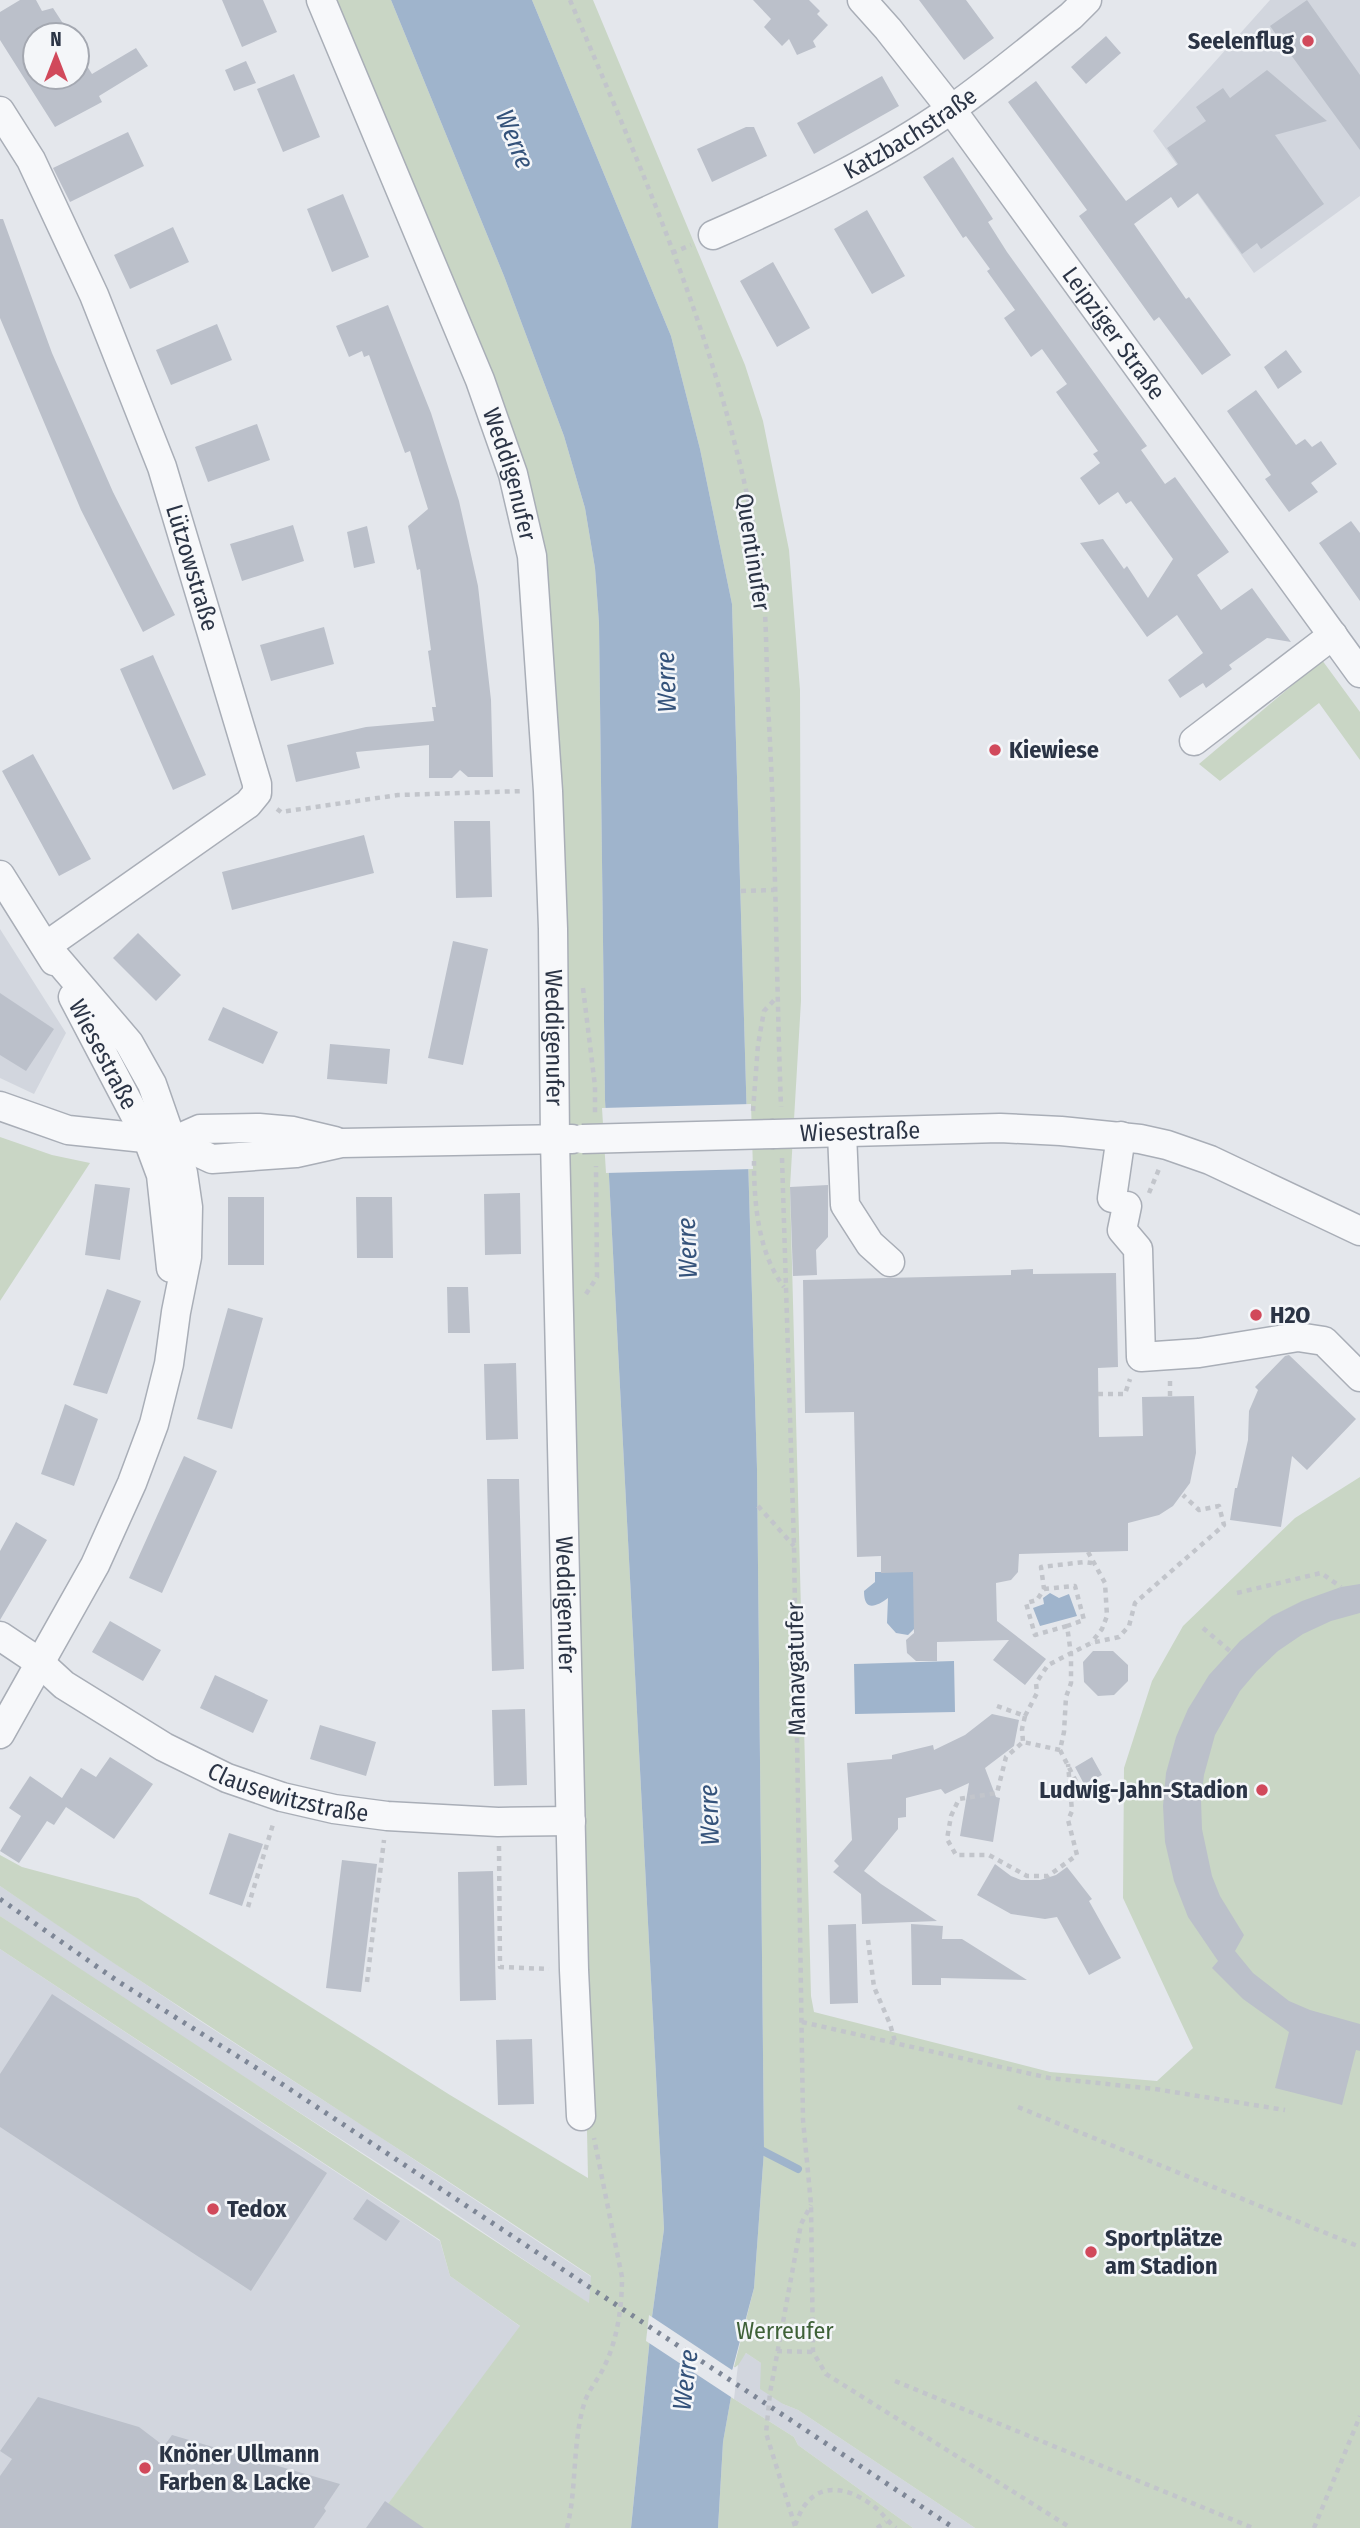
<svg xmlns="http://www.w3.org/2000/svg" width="1360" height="2528" viewBox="0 0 1360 2528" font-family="'Fira Sans Condensed',sans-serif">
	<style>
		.built { fill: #d2d6de }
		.green { fill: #c9d6c5 }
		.water { fill: #9fb4cc }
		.pier { fill: #e4e7ec }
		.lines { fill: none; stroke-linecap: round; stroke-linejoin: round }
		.stream { stroke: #9fb4cc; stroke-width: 8 }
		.building { fill: #bbc0ca }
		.minor-casing { stroke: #a9aeb7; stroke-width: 31 }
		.path { stroke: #c2c5cb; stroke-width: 4.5; stroke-dasharray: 5 5; stroke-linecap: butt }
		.minor { stroke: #f7f8fa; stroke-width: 28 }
		.rail { stroke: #7d8696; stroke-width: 5; stroke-dasharray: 3.5 7; stroke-linecap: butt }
		.minor-bridge-casing { stroke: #a9aeb7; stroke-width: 31; stroke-linecap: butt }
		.minor-bridge { stroke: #f7f8fa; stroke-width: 28 }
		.poi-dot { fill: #d1495b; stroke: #f4f6f9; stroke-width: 2.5 }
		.labels { text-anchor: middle; stroke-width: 5; stroke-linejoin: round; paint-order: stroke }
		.poi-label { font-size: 24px; font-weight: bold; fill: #2b3445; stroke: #f4f6f9; text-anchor: start }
		.street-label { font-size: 24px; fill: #2b3445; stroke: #f4f6f9 }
		.park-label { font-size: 24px; fill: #3f6138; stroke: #f4f6f9 }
		.water-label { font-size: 26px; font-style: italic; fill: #34527a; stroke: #f4f6f9 }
	</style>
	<rect width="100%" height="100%" fill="#e4e7ec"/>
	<!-- built -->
	<path class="built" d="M1270,0h90v196l-106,77 -101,-142z
		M0,929l66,104 -32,61 -34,-16z
		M0,1886l197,133 168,108 287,190 -40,2 -178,-120 -319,-205 -115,-78z
		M0,1949l440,292 10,35 71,51 -151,201h-370z
		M746,2353l15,10 22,41 15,6 177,118h-62l-115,-83 -4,-8 -63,-40 1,-26z"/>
	<!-- green -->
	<path class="green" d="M333,0h58l113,276 60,160 21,72 10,60 4,55 6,477 59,1129 -12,88 -21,211h-261l150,-202 -70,-50 -10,-36 -440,-291v-33l589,387 2,-27c-196,-132 -397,-256 -591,-390v-31l22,12 116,31 312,197 138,83 -7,-338 -36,-1266z
		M532,0h61l152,365 18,56 26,129 11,140 1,311 -11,186 21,809 3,16 236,60 107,9 36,-33 -70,-150 1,-130 28,-87 31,-55 112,-108 65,-41v1051h-385l-177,-118 -15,-6 -23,-15 1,-26 -15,-10 -9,14h-3l20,-79 10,-137 -7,-683 -25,-864 -32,-155 -29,-113z
		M1322,660l38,52v48l-41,-57 -99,78 -21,-17z
		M0,1137l52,18 38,8 -90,138z
		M731,2397l63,40 4,8 115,83h-195l5,-86z"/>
	<!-- water -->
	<path class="water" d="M391,0h141l139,336 29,113 32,155 25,864 7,683 -10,137 -22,83 -1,26 -8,45 -5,86h-87l21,-211 12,-88 -59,-1129 -6,-477 -4,-55 -10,-60 -21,-72 -60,-160z
		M875,1572h46l-7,57 -6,6 -12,-2 -9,-10 1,-25c-11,8 -24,15 -24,-7l11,-9z
		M1050,1593l9,5 10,-4 8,22 -37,10 -7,-18 11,-4 -1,-6z
		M954,1661l1,51 -100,2 -1,-50z"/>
	<!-- pier -->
	<path class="pier" d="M751,1104l2,65 -147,4 -4,-65z
		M649,2315l83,55 6,-5 -4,34 -88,-58z"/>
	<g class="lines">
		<!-- stream -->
		<path class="stream" d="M757,2148l41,21"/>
	</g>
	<!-- building -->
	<path class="building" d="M20,0h16l6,11 11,-3 11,17 -15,10h-14v42h42v-27l15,24 44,-26 12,18 -49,30 3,6 -47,25 -55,-87v-28z
		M222,0h41l14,32 -35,15z
		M753,0h56l11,11 -3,3 11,11 -15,16 3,6 -19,8 -8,-16 -7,7 -18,-19 7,-8z
		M919,0h47l28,38 -30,22z
		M1307,0l53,75v75l-90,-124z
		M1106,36l15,17 -35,31 -15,-17z
		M246,61l10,22 -22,8 -9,-21z
		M1267,70l60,51 -52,14 49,69 -63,45 -4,-6 -15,11 -44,-61 -20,15 -7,-11 -37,27 52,75 3,-2 42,58 -29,20 -43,-58 -5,4 -75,-105 8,-6 -79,-108 28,-21 90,120 52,-37 -11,-16 39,-27 -10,-14 27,-19 7,10z
		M294,74l26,63 -37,15 -26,-63z
		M882,76l17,30 -85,48 -17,-31z
		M746,127h8l13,29 -55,26 -15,-33z
		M128,132l16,34 -74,36 -17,-34z
		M953,157l40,62 -5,3 19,30 140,194 -6,4 24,34 10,-7 54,75 -32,23 24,35 31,-22 39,54 -24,-4 -38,27 3,4 -26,19 -3,-5 -23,15 -12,-18 35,-27 -26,-38 -30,22 -67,-94 23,-4 21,30 3,-3 21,32 25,-39 -42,-58 -5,3 -8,-12 -19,13 -19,-27 20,-15 -7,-9 5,-3 -42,-59 11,-8 -25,-35 -11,8 -27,-39 11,-8 -28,-39 3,-2 -24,-33 -3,2 -40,-61z
		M343,194l26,63 -37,15 -25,-63z
		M867,210l38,66 -33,18 -38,-65z
		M0,219h3l49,134 61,139 62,123 -32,17 -62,-122 -81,-192z
		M173,227l16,35 -59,27 -16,-34z
		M773,262l37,66 -33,19 -37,-66z
		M388,305l43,108 28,88 19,85 13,114 2,77h-25l-8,-7 -8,8h-23v-33l-73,7 4,16 -64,14 -9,-37 79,-18 68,-6 -2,-14h4l-8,-56 3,-1 -11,-81 -3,1 -9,-44 20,-17 -18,-58 -5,2 -36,-98 -5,2 -2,-6 -13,6 -13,-31z
		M217,324l15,36 -61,25 -15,-35z
		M1286,350l16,22 -24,17 -14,-22z
		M1256,390l40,55 9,-6 7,8 9,-6 16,23 -26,19 7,9 -29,20 -24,-33 6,-4 -44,-64z
		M257,424l13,36 -62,22 -13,-35z
		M1351,521l9,12v68l-41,-58z
		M293,525l11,36 -62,20 -12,-37z
		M367,526l8,37 -21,5 -7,-36z
		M324,627l10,37 -63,17 -11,-36z
		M153,655l53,120 -33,15 -53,-121z
		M33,754l58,105 -32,17 -57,-105z
		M454,821h36l2,76 -36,1z
		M364,835l10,38 -142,37 -10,-38z
		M138,933l43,42 -25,26 -43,-43z
		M453,941l35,8 -25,116 -35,-7z
		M0,993l54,36 -28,42 -26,-16z
		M223,1007l55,25 -15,32 -55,-24z
		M330,1044l60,5 -3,35 -60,-5z
		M95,1184l35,4 -10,72 -35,-5z
		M828,1185v52l-12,13 1,25 -24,1 -3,-89z
		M520,1193l1,61 -36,1 -1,-61z
		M228,1197h36v68h-36z
		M356,1197h36l1,61h-36z
		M1033,1269v5l83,-1 2,94 -20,1 1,69 44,-1 -1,-39 52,-1 2,57 -6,30 -17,23 -14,9 -31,8v28l-109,3 -1,18 -7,8 -15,3 1,38 49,38 -21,26 -32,-25 16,-20 -72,2v19h-21l-9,-8 -1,-13 8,-7 -1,-61 -32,1v-17l-24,1 -3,-145 -49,1 -2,-133 208,-5v-5z
		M447,1287h21l2,46h-22z
		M107,1289l34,12 -34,93 -34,-9z
		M228,1308l35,10 -31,111 -35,-10z
		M1289,1355l67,64 -49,51 -15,-14 -11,71 -51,-7 5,-32h2l11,-48 1,-29 9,-21 -3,-3 30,-31z
		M516,1363l2,76 -32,1 -2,-76z
		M65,1404l33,15 -24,67 -33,-12z
		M184,1456l33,15 -55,122 -33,-15z
		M487,1479h32l5,190 -32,2z
		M16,1522l31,18 -47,80v-69z
		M1360,1584v29l-29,8 -28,13 -25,17 -21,20 -17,20 -25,44 -11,40 -3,25 1,29 10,47 8,20 24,39 -9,16 18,22 36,28 21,9 50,14v27l-4,-1 -14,55 -67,-17 14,-56 -46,-33 -31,-31 6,-7 -30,-44 -14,-36 -9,-39 -2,-36 3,-33 10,-36 12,-28 21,-34 31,-34 32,-25 30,-15 39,-14z
		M110,1621l51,29 -18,31 -51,-29z
		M1093,1651h20l15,14v16l-14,14 -16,1 -14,-14 -1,-20z
		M215,1675l53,25 -15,33 -53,-25z
		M525,1709l2,76 -33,1 -2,-76z
		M992,1714l27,6 -5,26 -29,22 11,29 4,1 -7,44 -33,-6 9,-53 -24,11 -4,-5 -35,9v19l-8,1v11l-34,42 17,13 56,37 -75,3 -1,-30 -28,-22 6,-6 -5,-5 18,-21 -5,-77 45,-4v-4l41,-10 1,5 31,-15z
		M320,1725l56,17 -10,34 -56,-17z
		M110,1757l43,27 -39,55 -48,-32 -12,18 -7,-4 -28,42 -19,-12 21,-35 -12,-8 21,-32 32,22 19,-30 15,9z
		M1092,1757l10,18 -18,9 -9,-17z
		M229,1833l34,11 -21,62 -33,-12z
		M342,1860l35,4 -16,128 -35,-4z
		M995,1864l16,12 10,4h19l16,-5 11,-8 25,32 -3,2 32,57 -32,17 -32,-58 -12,2 -34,-5 -34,-19z
		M493,1871l3,129 -36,1 -2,-129z
		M856,1924l2,79 -28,1 -2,-79z
		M911,1924l32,2 -1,13h20l65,41 -86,-2v7h-29z
		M52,1994l275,179 -76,118 -251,-164v-53z
		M532,2039l2,65 -36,1 -2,-65z
		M367,2199l33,22 -14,20 -33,-22z
		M38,2397l101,30 25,19 8,-11 168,49 -16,24 2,3 -12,17h-314v-52l12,-17 -12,-8z
		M385,2501l39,27h-58z"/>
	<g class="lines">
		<defs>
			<g id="minor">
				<path id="s1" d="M321,0l159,380 33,94 19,82 16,235 5,138 2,211 19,830 7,146"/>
				<path id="s2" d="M862,0l26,29 63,80 409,564"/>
				<path id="s3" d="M0,111l31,49 63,135 68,172 95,317v9l-9,11 -202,142"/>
				<path id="s4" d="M713,235c83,-36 166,-75 240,-127 41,-29 79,-61 118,-92l16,-16"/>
				<path d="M1194,741l139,-106"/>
				<path d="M0,875l54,86"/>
				<path id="s5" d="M73,997l75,143 13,35 10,93"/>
				<path d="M0,1106l68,24 105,11 39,18 84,-6 45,-10 231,-4"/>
				<path d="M842,1133l3,72 25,39 20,18"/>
				<path id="s6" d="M774,1134l226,-6 61,3 79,8 27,6 43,15 150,71"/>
				<path d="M173,1141l27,-12 59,-1 34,3 42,10"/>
				<path d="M1112,1198l9,-62"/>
				<path d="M1127,1206l-5,24 16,19 3,108 58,-4 99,-16 26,4 36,36"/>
				<path id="s7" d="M0,1636l39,26 25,23 100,62 63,31 55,19 52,12 53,7 111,6 73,-1"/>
				<path d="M0,1734l95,-169 37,-82 22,-59 15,-60 7,-52 11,-55 1,-50 -5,-34 -31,-89 -23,-41 -83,-97"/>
			</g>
		</defs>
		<!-- minor casing -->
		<use href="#minor" class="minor-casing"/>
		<!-- path -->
		<path class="path" d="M570,0c78,184 160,370 191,569 6,43 5,93 7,137 8,134 8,267 13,401
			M672,253l19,-8
			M277,809l4,3 117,-17 126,-4
			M741,891l33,-1
			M583,988l12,98v29
			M753,1111l5,-66 6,-34 13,-14
			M782,1158l12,388 9,574 8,84 2,148 13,22 245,154
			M754,1161c0,42 4,92 30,126
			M1149,1193l10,-24
			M586,1294l11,-17 -1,-111
			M1170,1381v15
			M1098,1394h27l5,-15
			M758,1506l36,40
			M1088,1552l17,31 2,33 -5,13 -11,14
			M1044,1589l31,-3 9,34 -17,6 4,28v29l-5,14 -2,35 -4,18 24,47 18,-2
			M1237,1593l84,-20 20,14
			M1067,1626l-32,9 -9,-32 11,-3 7,-11 -3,-22 43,-5 8,1
			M1203,1628l27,23
			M997,1706l28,10 -3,13 1,13
			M1025,1716l12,-23 -1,-10 12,-18 43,-22 28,-6 10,-11 6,-23 89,-78 -5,-19 -20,4 -16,-15
			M1060,1750l-37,-8 -17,15 -9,36 -38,6 -8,17 -4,23 9,16h33l38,21h21l29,-21 -9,-35 4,-9 -4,-47
			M499,1846l1,121 49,2
			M248,1907l26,-86
			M868,1940l6,47 16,37 6,21
			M367,1982l17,-142
			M802,2022l247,56 106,11 130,21
			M1018,2107l342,140
			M777,2351l36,1
			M895,2381l358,147
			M795,2525c3,-6 5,-14 10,-20 19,-26 51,-14 72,4 7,6 11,13 19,19
			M795,2526l-29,-93 4,-40 31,-169 10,-19
			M567,2528c10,-40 5,-83 17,-124 3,-11 12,-22 18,-33 15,-28 20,-63 20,-94l-28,-139
			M877,2528l9,-6
			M1314,2528l46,-112"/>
		<!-- minor -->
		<use href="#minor" class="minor"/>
		<!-- rail -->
		<path class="rail" d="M0,1899l119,83 163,102 672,444"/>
		<defs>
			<path id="minor-bridge" d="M582,1139l192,-5"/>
		</defs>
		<!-- minor-bridge casing -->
		<use href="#minor-bridge" class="minor-bridge-casing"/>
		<!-- minor-bridge -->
		<use href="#minor-bridge" class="minor-bridge"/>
	</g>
	<!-- markers -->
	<g class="poi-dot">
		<circle cx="1308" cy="41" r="7"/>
		<circle cx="995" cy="750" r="7"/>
		<circle cx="1256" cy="1315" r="7"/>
		<circle cx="1262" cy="1790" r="7"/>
		<circle cx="213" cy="2209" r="7"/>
		<circle cx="1091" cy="2252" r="7"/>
		<circle cx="145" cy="2468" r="7"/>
	</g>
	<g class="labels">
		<!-- poi labels -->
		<g class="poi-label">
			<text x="1294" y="49" text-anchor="end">Seelenflug</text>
			<text x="1009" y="758">Kiewiese</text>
			<text x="1270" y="1323">H2O</text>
			<text x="1248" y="1798" text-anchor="end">Ludwig-Jahn-Stadion</text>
			<text x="227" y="2217">Tedox</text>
			<text x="1105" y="2246">Sportplätze<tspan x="1105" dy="28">am Stadion</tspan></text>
			<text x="159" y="2462">Knöner Ullmann<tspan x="159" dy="28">Farben &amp; Lacke</tspan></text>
		</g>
		<!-- street labels -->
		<g class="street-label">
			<text dy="8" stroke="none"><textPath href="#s4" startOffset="222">Katzbachstraße</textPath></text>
			<text dy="8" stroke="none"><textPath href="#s2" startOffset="418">Leipziger Straße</textPath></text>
			<text dy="8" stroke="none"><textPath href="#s1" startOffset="511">Weddigenufer</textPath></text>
			<text transform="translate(753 552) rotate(81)" y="8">Quentinufer</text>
			<text dy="8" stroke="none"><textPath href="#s3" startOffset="497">Lützowstraße</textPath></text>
			<text dy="8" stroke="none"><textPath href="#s1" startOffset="1078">Weddigenufer</textPath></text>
			<text dy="8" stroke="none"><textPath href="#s5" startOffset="65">Wiesestraße</textPath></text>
			<text dy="8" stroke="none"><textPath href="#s6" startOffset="86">Wiesestraße</textPath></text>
			<text dy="8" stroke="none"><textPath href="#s1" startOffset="1645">Weddigenufer</textPath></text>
			<text transform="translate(796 1669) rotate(-91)" y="8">Manavgatufer</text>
			<text dy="8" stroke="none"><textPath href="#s7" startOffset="332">Clausewitzstraße</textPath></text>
		</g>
		<!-- park labels -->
		<g class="park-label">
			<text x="785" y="2339">Werreufer</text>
		</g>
		<!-- water labels -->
		<g class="water-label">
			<text transform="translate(515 139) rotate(68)" y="9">Werre</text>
			<text transform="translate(666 682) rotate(-92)" y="9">Werre</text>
			<text transform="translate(687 1248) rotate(-92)" y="9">Werre</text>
			<text transform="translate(709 1815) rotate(-92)" y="9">Werre</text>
			<text transform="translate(685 2380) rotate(-83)" y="9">Werre</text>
		</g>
	</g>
	<!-- north arrow -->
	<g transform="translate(56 56)"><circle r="33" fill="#f4f6f9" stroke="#a4a8b1" stroke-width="2"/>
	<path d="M0-5L12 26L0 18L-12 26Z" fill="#d1495b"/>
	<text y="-10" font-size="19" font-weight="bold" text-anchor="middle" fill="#2b3445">N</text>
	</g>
</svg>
